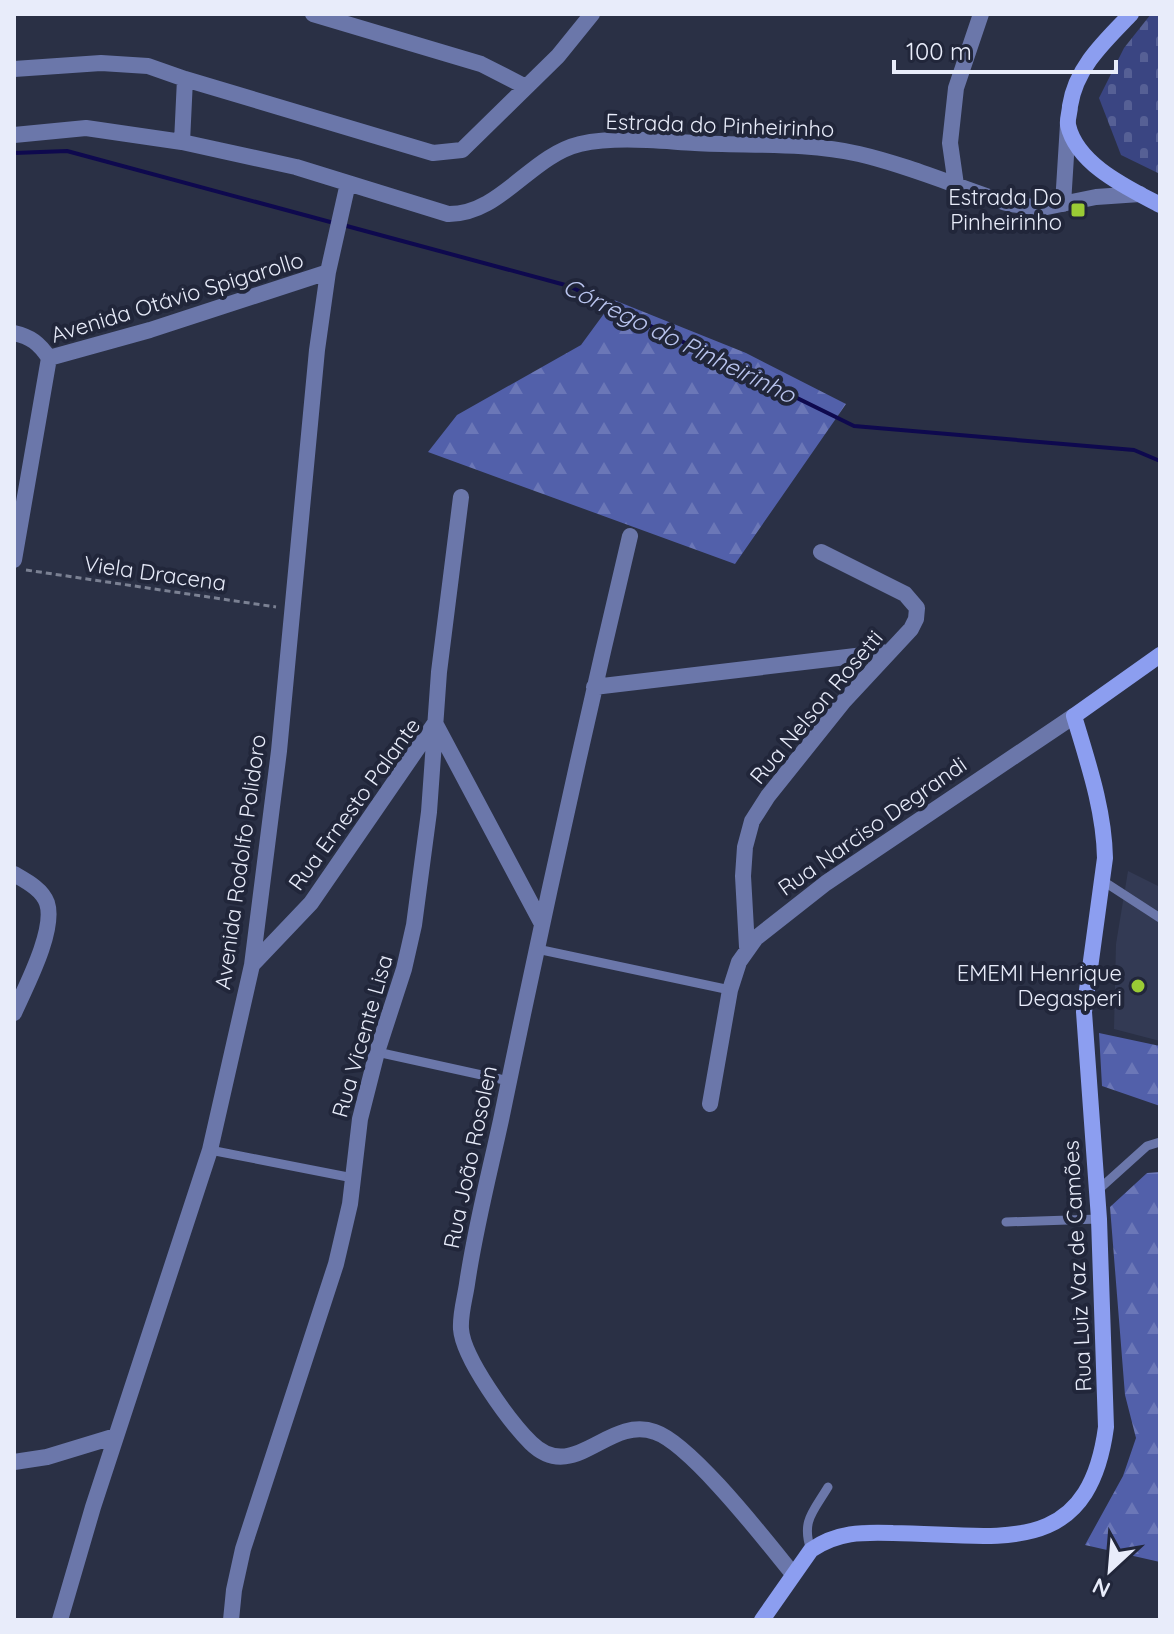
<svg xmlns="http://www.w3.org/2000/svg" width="1174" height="1634" viewBox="0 0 1174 1634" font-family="Quicksand,sans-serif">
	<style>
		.built { fill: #333a54 }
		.forest { fill: url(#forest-firs) }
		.cemetery { fill: url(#cemetery-stones) }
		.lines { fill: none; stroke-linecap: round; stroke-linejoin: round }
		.stream { stroke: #0e094e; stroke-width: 4 }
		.path { stroke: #7b8193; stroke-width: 3; stroke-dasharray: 6 4; stroke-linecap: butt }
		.lane { stroke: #6b77aa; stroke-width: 9 }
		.street { stroke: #6b77aa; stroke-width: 16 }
		.secondary { stroke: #8c9ef0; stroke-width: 16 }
		.poi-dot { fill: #9acb35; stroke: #21263a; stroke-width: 3 }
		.labels { text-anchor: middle; stroke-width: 8; stroke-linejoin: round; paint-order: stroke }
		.street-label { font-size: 22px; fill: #e8ecfa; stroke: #21263a }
		.poi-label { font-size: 22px; fill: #e8ecfa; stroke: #21263a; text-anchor: end }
		.water-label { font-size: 24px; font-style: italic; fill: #b9c4ee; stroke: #21263a }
	</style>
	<defs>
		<pattern id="forest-firs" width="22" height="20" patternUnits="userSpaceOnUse" patternTransform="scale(2)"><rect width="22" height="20" fill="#5260aa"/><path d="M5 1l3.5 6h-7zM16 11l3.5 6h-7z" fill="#6b77b7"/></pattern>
		<pattern id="cemetery-stones" width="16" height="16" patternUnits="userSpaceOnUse" patternTransform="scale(2)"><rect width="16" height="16" fill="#3a4582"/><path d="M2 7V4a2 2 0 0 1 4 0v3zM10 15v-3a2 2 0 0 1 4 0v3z" fill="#566095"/></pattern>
	</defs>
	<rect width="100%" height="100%" fill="#2a3045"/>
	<!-- built -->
	<path class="built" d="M1128,871l32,16v154l-46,-12 2,-85z"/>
	<!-- forest -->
	<path class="forest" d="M614,300l132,53 100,51 -111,160 -307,-112 29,-37 124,-70z
		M1099,1033l61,13v60l-58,-20z
		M1160,1172v390l-75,-17 38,-69 13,-38 -11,-43 -15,-188 37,-34z"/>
	<!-- cemetery -->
	<path class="cemetery" d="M1151,14h9v160l-39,-19 -22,-57 25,-50z"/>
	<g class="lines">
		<!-- stream -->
		<path class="stream" d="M14,153l53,-2 267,72
			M343,225l226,61 285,140 280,24 26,11"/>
		<!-- path -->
		<path class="path" d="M26,570l250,37"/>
		<!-- lane -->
		<path class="lane" d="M1103,881l57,37
			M537,949l193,41
			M377,1052l132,29
			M210,1150l143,28
			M1097,1191l50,-45 13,-4
			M1006,1222l93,-3
			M811,1550c-10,-29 2,-38 17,-63"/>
		<!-- street -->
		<path class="street" d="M313,14l168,50 45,23
			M14,69l87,-6 47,3 37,13 248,74 29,-3 96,-94 34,-42
			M14,135l72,-7 96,14 114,25 152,47c52,1 82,-58 132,-70 37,-8 78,-3 115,-1 54,3 111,-1 164,11 52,12 101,34 151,50l32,4 54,-11 44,-3
			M182,142l3,-63
			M956,185l-6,-42 6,-55 25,-74
			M1063,204l5,-80
			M14,333c17,4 25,10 35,25
			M49,358l101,-28 178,-58
			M630,536c-46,194 -89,389 -129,584 -12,55 -26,109 -34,164 -2,14 -7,30 -6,45 2,29 48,92 70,114 43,42 77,-28 124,-11 36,12 111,109 138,142
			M14,560l35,-202
			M594,687l295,-35
			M14,874c12,7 28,15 33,29 9,27 -22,85 -33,110
			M747,947l-4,-71 2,-29 7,-26 16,-25 76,-95 67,-72 5,-10 1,-11 -12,-14 -84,-42
			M252,965l59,-62 124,-180 107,201
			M710,1104l20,-114 9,-28 17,-24 70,-55 248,-167
			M14,1462l33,-5 69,-21
			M60,1620l33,-113 117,-357 42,-185 27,-214 38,-401 11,-78 20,-89
			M231,1620l3,-30 9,-41 93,-285 14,-60 10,-85 17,-67 27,-83 10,-44 15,-113 10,-140 22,-175"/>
		<!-- secondary -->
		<path class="secondary" d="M1131,14c-26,27 -55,53 -61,92 0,6 -3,13 -2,19 9,40 60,63 92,80
			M762,1620l49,-70c26,-18 51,-18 82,-17 103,1 195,29 213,-106l-7,-208 -15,-207 21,-154c-1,-49 -17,-95 -31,-142l86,-61"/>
	</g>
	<!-- markers -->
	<g class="poi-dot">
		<rect x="1070" y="202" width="16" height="16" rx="4"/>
		<circle cx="1138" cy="986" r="8"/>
	</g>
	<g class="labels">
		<!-- street labels -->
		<g class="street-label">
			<text transform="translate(720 125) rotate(2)" y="8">Estrada do Pinheirinho</text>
			<text transform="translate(177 297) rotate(-17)" y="8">Avenida Otávio Spigarollo</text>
			<text transform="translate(155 573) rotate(8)" y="8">Viela Dracena</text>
			<text transform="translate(816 707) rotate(-50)" y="8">Rua Nelson Rosetti</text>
			<text transform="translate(354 804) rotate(-54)" y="8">Rua Ernesto Palante</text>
			<text transform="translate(872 826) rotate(-35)" y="8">Rua Narciso Degrandi</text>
			<text transform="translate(240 862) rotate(-82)" y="8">Avenida Rodolfo Polidoro</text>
			<text transform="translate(362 1036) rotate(-74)" y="8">Rua Vicente Lisa</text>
			<text transform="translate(470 1157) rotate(-78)" y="8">Rua João Rosolen</text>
			<text transform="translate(1077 1266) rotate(-93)" y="8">Rua Luiz Vaz de Camões</text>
		</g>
		<!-- poi labels -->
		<g class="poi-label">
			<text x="1062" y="205">Estrada Do<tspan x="1062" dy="25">Pinheirinho</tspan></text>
			<text x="1122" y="981">EMEMI Henrique<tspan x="1122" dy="25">Degasperi</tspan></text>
		</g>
		<!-- water labels -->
		<g class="water-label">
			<text transform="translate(679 341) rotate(26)" y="8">Córrego do Pinheirinho</text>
		</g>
	</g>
	<!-- border -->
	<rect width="1174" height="1634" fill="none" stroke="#e8ecfa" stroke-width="32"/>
	<!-- north arrow -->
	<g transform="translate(1110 1570) rotate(206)" stroke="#21263a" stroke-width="6" paint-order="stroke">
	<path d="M0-6L14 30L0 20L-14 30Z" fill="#e8ecfa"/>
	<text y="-12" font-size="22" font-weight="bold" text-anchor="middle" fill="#e8ecfa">N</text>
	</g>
	<!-- scale -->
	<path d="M894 60v12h222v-12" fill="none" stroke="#e8ecfa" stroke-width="4"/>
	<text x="906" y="60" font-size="24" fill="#e8ecfa" stroke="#21263a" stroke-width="6" paint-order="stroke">100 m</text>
</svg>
